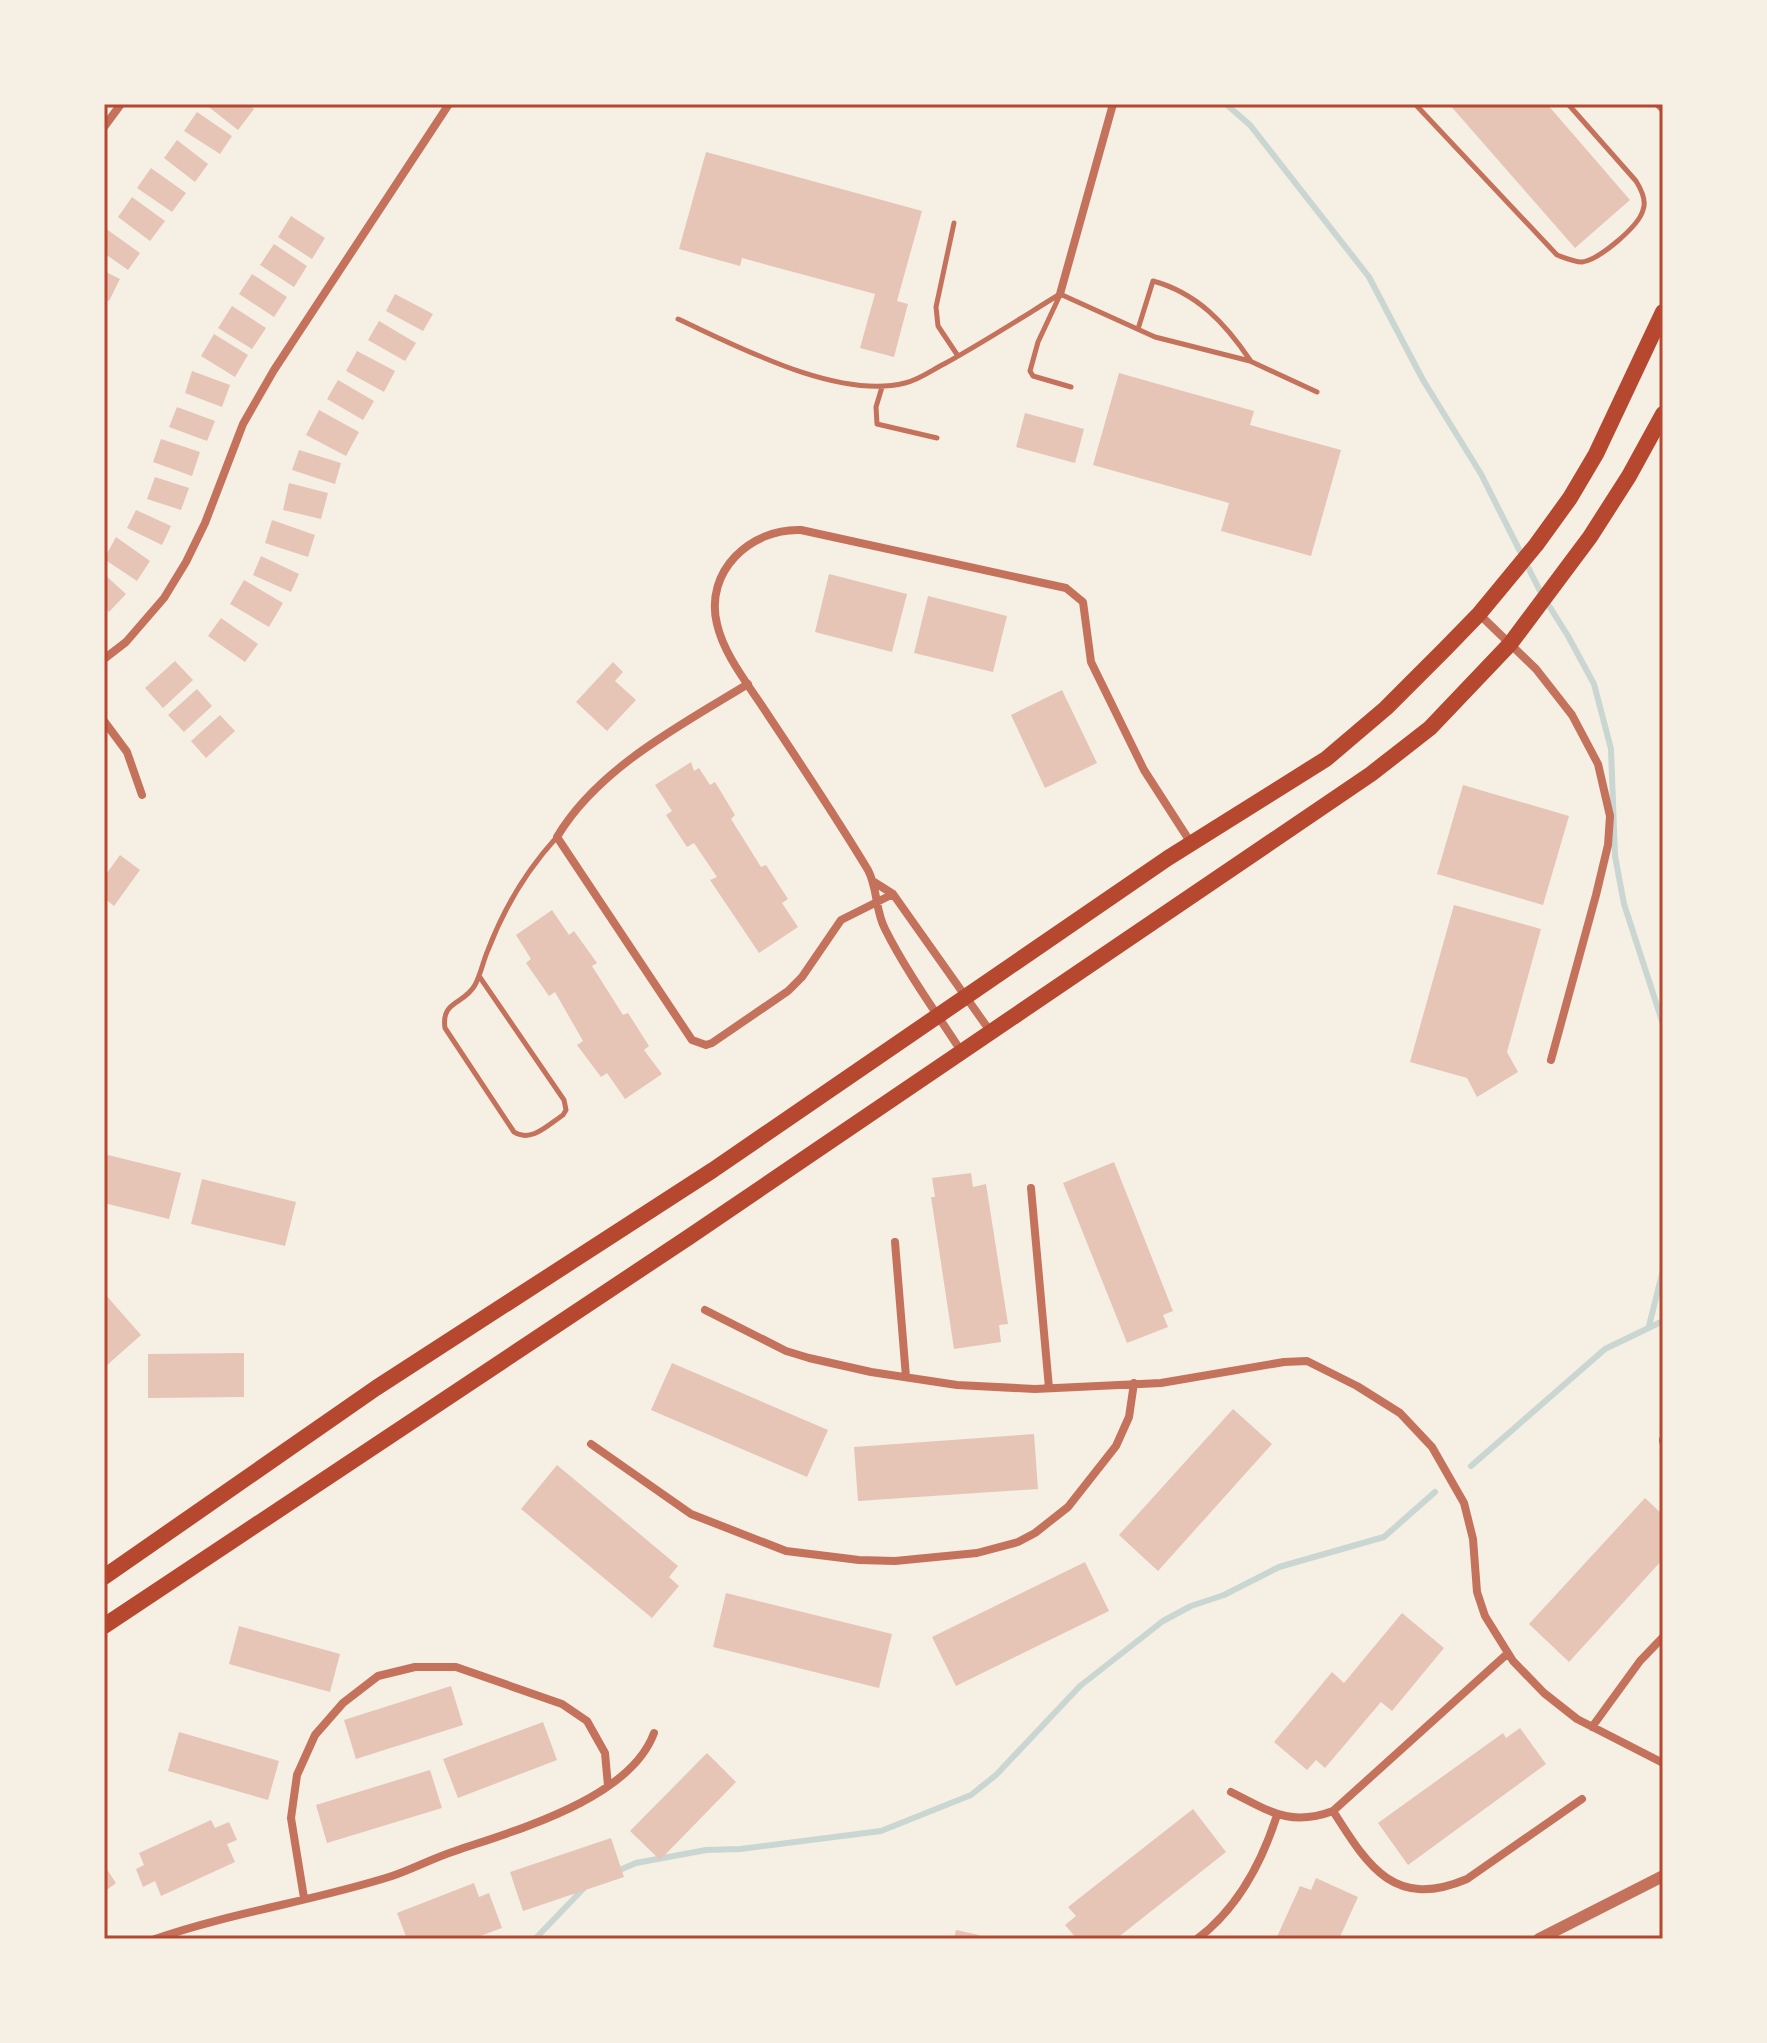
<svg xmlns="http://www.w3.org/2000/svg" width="1767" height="2043" viewBox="0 0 1767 2043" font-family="'PT Serif',serif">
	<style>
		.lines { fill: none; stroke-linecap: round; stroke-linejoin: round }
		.stream { stroke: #c9d6d2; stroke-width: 6 }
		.building { fill: #e6c5b7 }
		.service { stroke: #c5725c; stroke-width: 5 }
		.minor { stroke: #c5725c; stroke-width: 8 }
		.tertiary { stroke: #c5725c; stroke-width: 12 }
		.primary { stroke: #b5482f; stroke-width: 16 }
		.neatline { fill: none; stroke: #b5482f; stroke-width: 3 }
	</style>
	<rect width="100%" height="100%" fill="#f6efe4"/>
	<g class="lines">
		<!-- stream -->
		<path class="stream" d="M1226,104l24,21 119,152 54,103 58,94 60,119 27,43 26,48 17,65 4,107 9,48 39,120
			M1649,1326l14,-56
			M1471,1466l134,-117 58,-28
			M615,1872l21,-9 70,-13 34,-1 141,-18 90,-36 25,-20 84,-89 83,-65 28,-15 33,-11 55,-28 105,-30 51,-45
			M535,1939l49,-51"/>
	</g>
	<!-- building -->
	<path class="building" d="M205,104h43l6,5 -16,21z
		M1449,104h98l83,96 -55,48z
		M197,112l35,24 -12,18 -36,-23z
		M177,140l31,24 -13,18 -31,-24z
		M706,152l216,59 -25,90 11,3 -14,53 -34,-9 15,-54 -133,-36 -2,8 -61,-17z
		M151,168l35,25 -14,19 -35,-24z
		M132,197l33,24 -15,20 -32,-24z
		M291,216l34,22 -13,21 -34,-22z
		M105,228l35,25 -12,17 -24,-17z
		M274,244l33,22 -13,21 -34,-22z
		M104,271l16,8 -11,22 -5,-2z
		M252,274l35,23 -13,20 -35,-23z
		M395,294l38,20 -10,17 -37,-20z
		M232,306l34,22 -14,21 -34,-21z
		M379,321l37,22 -11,18 -37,-21z
		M214,334l34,21 -13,22 -34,-21z
		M357,351l38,20 -11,21 -38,-21z
		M192,371l38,14 -8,22 -37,-14z
		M1119,373l135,38 -4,14 91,25 -30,106 -90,-25 8,-28 -136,-38z
		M338,380l36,21 -11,19 -36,-21z
		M177,407l38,14 -8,20 -38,-14z
		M319,410l40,22 -13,24 -40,-21z
		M1025,413l59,16 -9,34 -59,-16z
		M161,439l39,13 -8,24 -39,-14z
		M299,450l42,13 -6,21 -43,-14z
		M155,477l34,11 -8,22 -34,-11z
		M289,483l39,10 -7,26 -38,-9z
		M136,510l35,16 -9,19 -35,-17z
		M272,520l43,15 -7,22 -43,-14z
		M116,537l34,24 -13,20 -33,-22z
		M261,556l38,18 -8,18 -38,-17z
		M104,574l22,20 -17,18 -5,-5z
		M829,574l78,20 -15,58 -77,-20z
		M244,580l39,23 -14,24 -39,-23z
		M928,596l79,20 -14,56 -79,-19z
		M221,618l37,26 -13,18 -37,-26z
		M175,661l18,19 -30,28 -18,-20z
		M613,662l10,10 -8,9 21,19 -29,31 -31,-29z
		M197,689l15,17 -28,26 -16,-17z
		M1062,690l35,73 -52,25 -34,-73z
		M220,715l15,16 -29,27 -15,-17z
		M691,762l3,9 5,-3 11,17 5,-3 20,33 -4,4 30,48 5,-2 22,34 -6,4 16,24 -39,26 -49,-73 7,-3 -23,-34 -7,4 -21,-32 6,-4 -17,-26z
		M1463,785l106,31 -26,89 -106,-31z
		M120,855l20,15 -26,36 -10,-8v-21z
		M1454,905l87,24 -34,123 11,20 -41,25 -10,-19 -57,-16z
		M552,910l17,25 5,-4 23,32 -5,3 31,49 5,-2 21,33 -5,4 18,24 -37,25 -18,-26 -6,4 -24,-32 6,-4 -28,-49 -6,4 -23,-33 5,-4 -15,-24z
		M104,1154l77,19 -12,46 -65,-16z
		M1114,1162l59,149 -10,4 5,12 -41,16 -64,-160z
		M971,1173l2,14 13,-3 22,140 -9,1 2,17 -47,7 -23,-152h4l-3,-19z
		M202,1179l94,23 -11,44 -94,-22z
		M104,1293l37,42 -35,31 -2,-3z
		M244,1353v44l-96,1v-44z
		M672,1363l156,67 -21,47 -156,-67z
		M1233,1409l39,35 -114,127 -39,-36z
		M1034,1434l4,55 -180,12 -4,-54z
		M557,1465l121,101 -9,11 10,9 -27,32 -131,-109z
		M1645,1498l18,17v44l-94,103 -40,-38z
		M1085,1562l24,49 -153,75 -24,-49z
		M726,1593l166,41 -13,54 -166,-41z
		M1402,1613l42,35 -52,63 -11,-9 -56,66 -9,-8 -9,10 -33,-28 58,-70 12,11z
		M239,1626l101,28 -10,38 -101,-28z
		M451,1686l12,39 -107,34 -12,-39z
		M543,1722l14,38 -99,38 -15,-39z
		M1520,1728l26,36 -138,101 -30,-42 125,-90 3,5z
		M179,1732l100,29 -11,39 -100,-29z
		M707,1753l29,29 -76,78 -30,-29z
		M430,1770l12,38 -115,35 -11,-38z
		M1193,1809l33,43 -110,87h-39l-12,-14 11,-9 -8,-9z
		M211,1820l4,8 14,-6 8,18 -10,4 8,18 -74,34 -6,-15 -12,6 -7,-18 8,-4 -5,-12z
		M611,1838l13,39 -101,34 -13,-39z
		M104,1865l12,18 -12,9z
		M1316,1878l42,19 -19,42h-63l24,-53 11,4z
		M474,1883l5,14 10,-4 13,35 -30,11h-65l-10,-26z
		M956,1930l23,5 -1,4h-24z"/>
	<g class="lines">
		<!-- service -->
		<path class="service" d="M1415,104l142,151c8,3 17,7 25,7 17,-2 57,-36 61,-52 4,-10 -2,-21 -7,-29l-68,-77
			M954,223l-18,84 2,19 20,30
			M1060,294l95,43 95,24 67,31
			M1060,295l-22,47 -8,29 3,5 38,11
			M678,319c61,28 160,81 227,64 14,-3 27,-13 39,-19 40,-22 77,-46 116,-70
			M1138,329l15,-48c44,12 72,42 97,79
			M882,387l-6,20 1,17 60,14
			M479,976l85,124 2,10 -3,5c-15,10 -32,28 -49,17l-69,-104c-4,-28 19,-23 30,-43 6,-11 8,-24 13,-35 16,-42 38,-79 68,-112"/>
		<!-- minor -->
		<path class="minor" d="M1658,104l5,5
			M104,127l17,-23
			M1060,294l53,-190
			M1479,614l57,55 36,46 26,49 12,52 -2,29 -12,50 -45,165
			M104,659l22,-17 38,-44 22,-36 19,-39 38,-99 31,-54 175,-266
			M748,684c-67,41 -150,84 -191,153l135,203 14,5 6,-2 76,-52 14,-14 39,-57 52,-26
			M104,721l23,31 15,43
			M874,882l19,12 97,137
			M961,1051c-26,-40 -55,-80 -76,-122 -10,-19 -7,-40 -17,-59 -32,-53 -66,-104 -100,-155 -17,-27 -44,-59 -51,-91 -13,-53 34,-96 84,-94l265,58 17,14 8,60 53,108 47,73
			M1031,1188l18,200
			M895,1242l11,135
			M705,1310l81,41 23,7 62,14 86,13 78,4 126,-6 123,-21 23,-1 50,25 43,27 32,34 32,56 9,36 4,53 8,24 28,45 31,32 33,26 86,44
			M1663,1440v1
			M591,1444l100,70 95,37 73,9 36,1 82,-8 41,-11 17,-9 33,-26 48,-61 13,-29 5,-34
			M1592,1727l48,-66 23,-24
			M1231,1792c38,19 59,35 102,19l174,-157
			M1333,1811c35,55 61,99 134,68l115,-80
			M304,1898l-13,-80 6,-43 18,-40 28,-32 35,-27 37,-9h41l106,37 25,17 18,32 3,33
			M155,1939c78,-27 159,-38 237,-63 21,-7 41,-18 63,-25 61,-21 175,-52 199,-118
			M1197,1939c40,-30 65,-77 80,-124"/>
		<!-- tertiary -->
		<path class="tertiary" d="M1539,1939l124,-63"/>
		<!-- primary -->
		<path class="primary" d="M104,1577l272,-189 337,-218 455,-312 158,-99 60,-51 59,-59 34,-35 57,-69 34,-47 26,-44 67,-142
			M104,1626l585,-389 682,-463 59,-46 80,-84 80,-107 39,-61 34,-62"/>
	</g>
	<!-- border -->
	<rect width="1767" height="2043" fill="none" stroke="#f6efe4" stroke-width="212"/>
	<rect x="106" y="106" width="1555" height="1831" class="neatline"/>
</svg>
